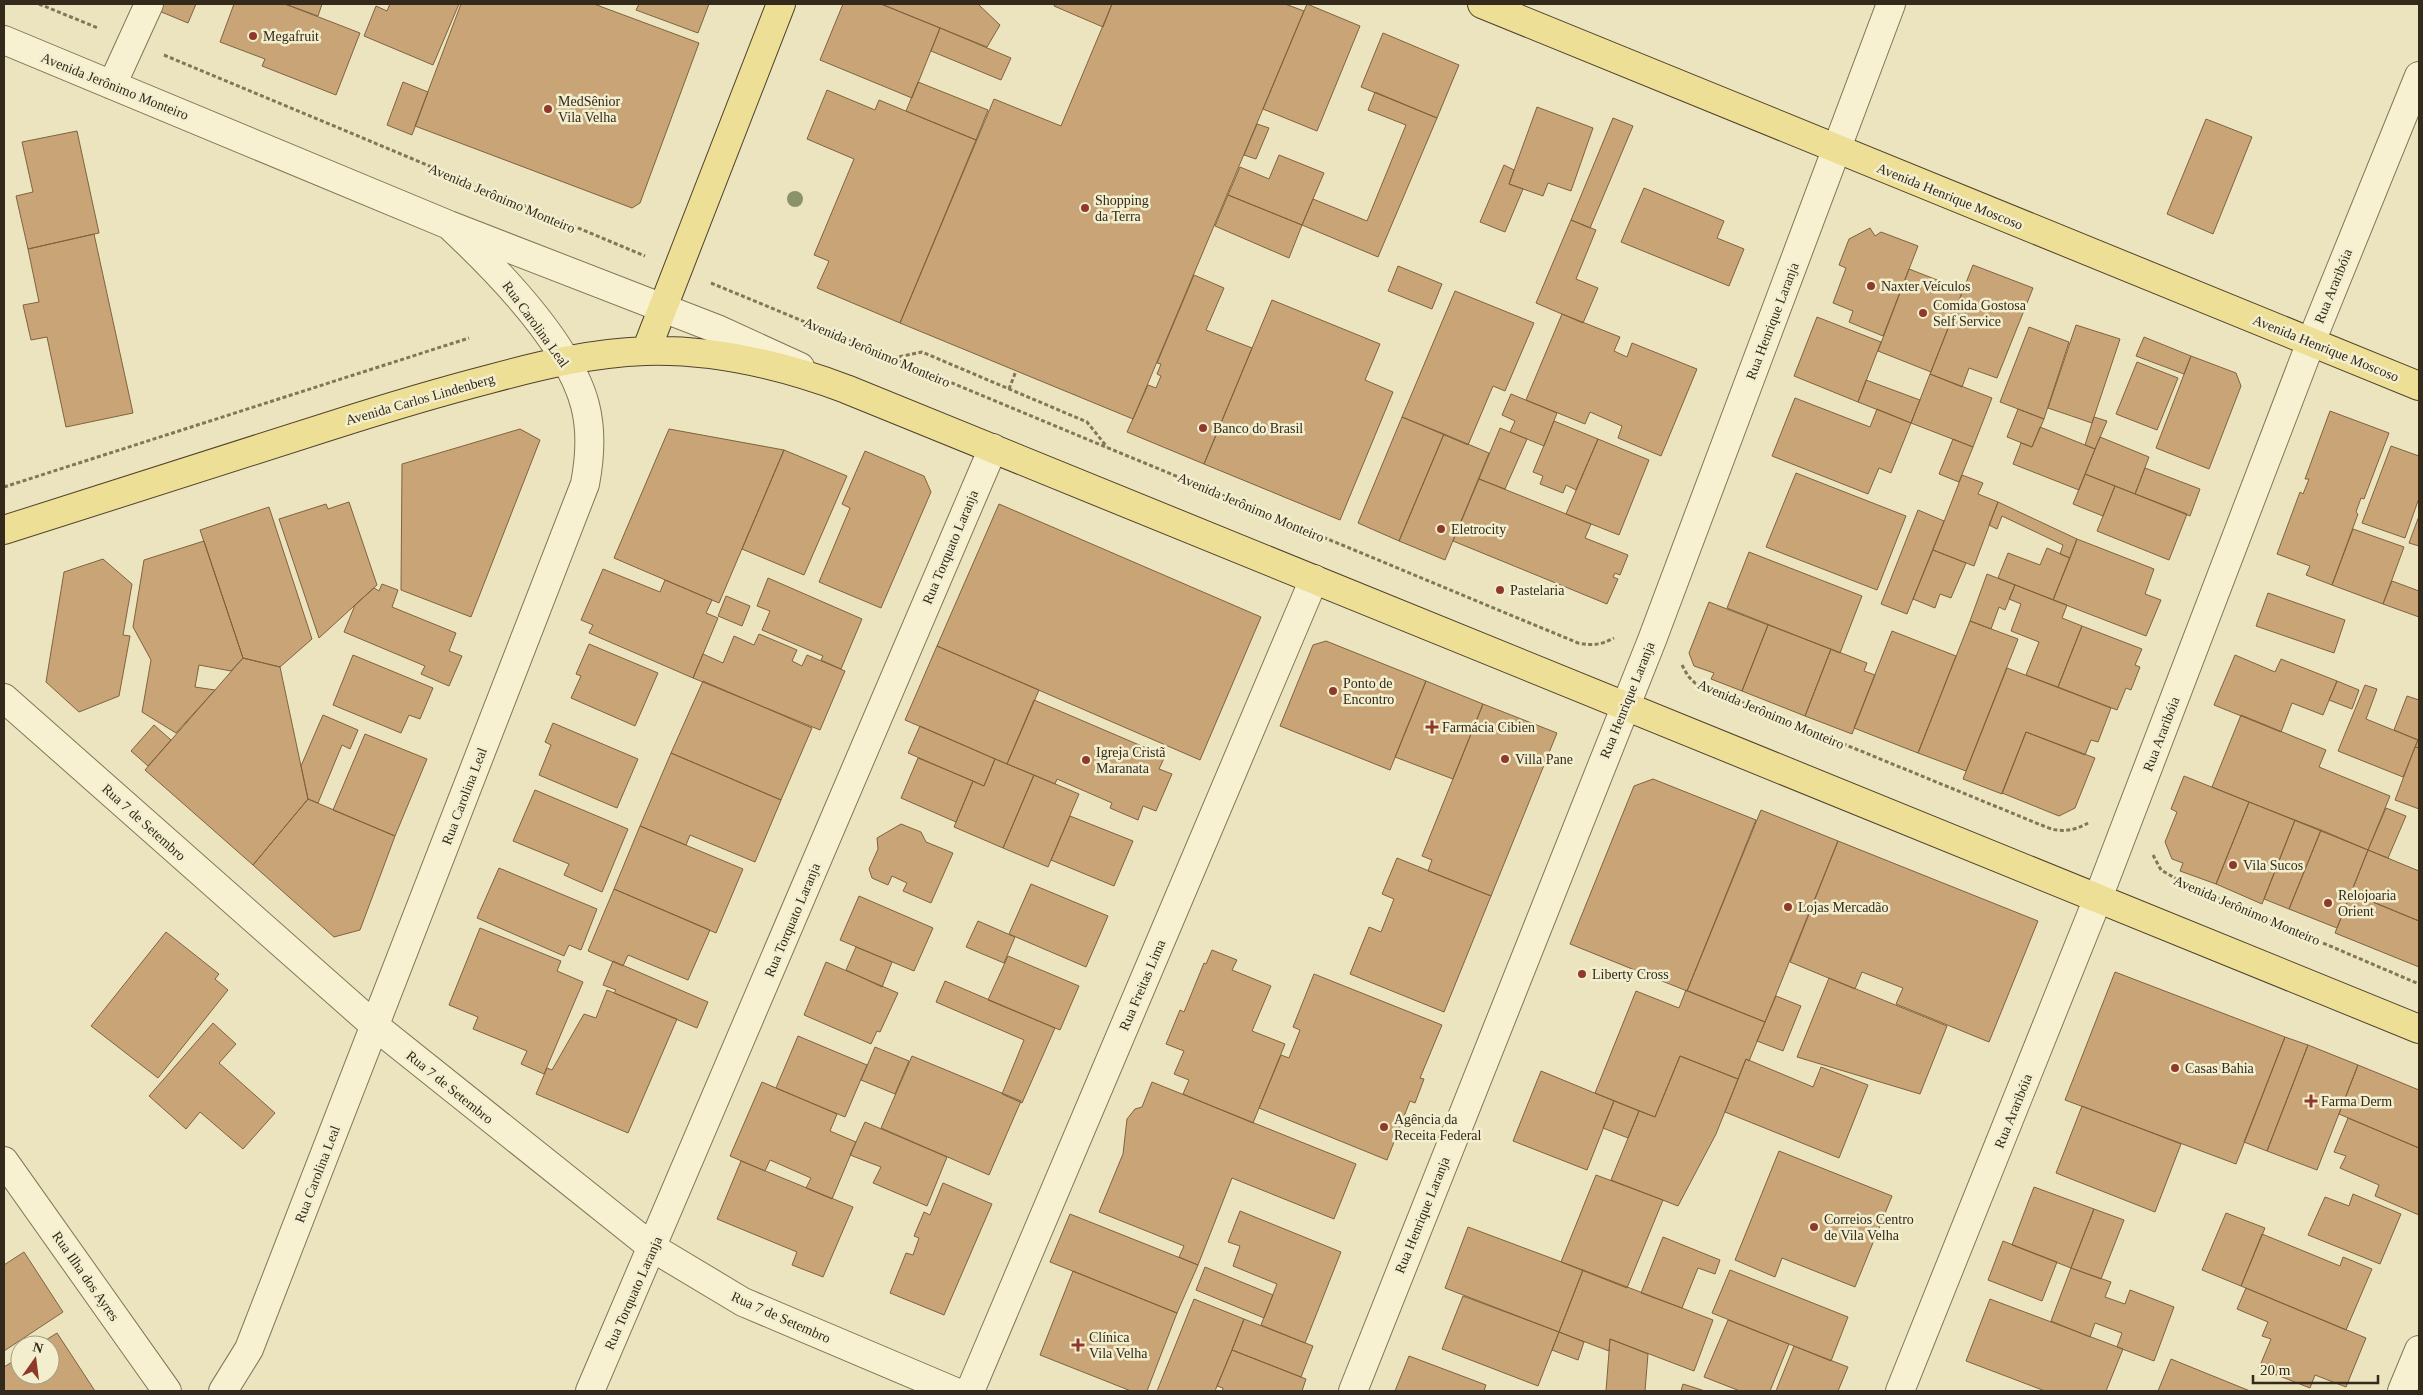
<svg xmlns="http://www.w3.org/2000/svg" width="2423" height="1395" viewBox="0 0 2423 1395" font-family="'Times New Roman',serif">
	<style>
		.building { fill: #c8a476; stroke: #80633f }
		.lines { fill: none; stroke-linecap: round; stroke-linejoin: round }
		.minor-casing { stroke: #837558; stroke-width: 30 }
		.major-casing { stroke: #50422c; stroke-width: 30 }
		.path { stroke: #837558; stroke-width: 3; stroke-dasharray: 4 2.5; stroke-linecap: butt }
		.minor { stroke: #f7f1d1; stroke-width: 28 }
		.major { stroke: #eedf97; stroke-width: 28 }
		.tree { fill: #8b9269 }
		.poi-dot { fill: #8f392b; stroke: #f3eece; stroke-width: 2 }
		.labels { text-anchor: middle; stroke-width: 5; stroke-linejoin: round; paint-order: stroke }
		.poi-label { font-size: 14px; fill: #332a1c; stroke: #f3eece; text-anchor: start }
		.street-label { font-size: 14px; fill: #332a1c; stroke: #f3eece }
	</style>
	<rect width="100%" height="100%" fill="#ebe4be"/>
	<!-- building -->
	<path class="building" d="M162,4h34l-8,19 -29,-12z
		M234,4h51l75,29 -24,62 -74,-29 3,-7 -45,-17z
		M285,4h37l-4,12z
		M390,4h69l-26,61 -69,-29 12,-30 11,5z
		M461,4h133l105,39 -59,160 -8,5 -217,-82z
		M639,4h70l-11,29 -62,-23z
		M843,4h38l59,24 -28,70 -92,-38z
		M881,4h97l22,21 -13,22z
		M1055,4h57l-9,23 -49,-21z
		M1112,4h173l19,7 -171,408 -233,-96 94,-224 67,27z
		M1307,4l53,22 -43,105 -54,-22z
		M940,28l71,30 -10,22 -70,-29z
		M1383,33l76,32 -22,53 -76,-31z
		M403,82l25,10 -16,43 -25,-10z
		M918,82l70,28 -12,30 -70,-29z
		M827,90l48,20 4,-10 97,40 -76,183 -83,-35 12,-27 -15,-6 40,-96 -47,-20z
		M1375,92l62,26 -59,139 -76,-32 11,-26 54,22 39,-96 -38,-15z
		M1537,107l56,21 -22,63 -23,-8 -5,13 -34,-12z
		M1613,118l20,8 -43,102 -19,-8z
		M2206,119l46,18 -39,97 -46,-20z
		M1257,124l12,4 -13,31 -12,-4z
		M77,131l22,102 -71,16 -12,-53 17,-4 -11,-50z
		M1279,155l45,18 -22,52 -74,-30 12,-28 29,12z
		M1504,165l10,5 -5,14 14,5 -18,43 -25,-10z
		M1644,188l80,33 -7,17 27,11 -15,37 -108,-44z
		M1228,195l74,30 -13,33 -74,-32z
		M1571,220l25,10 -20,49 22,9 -15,35 -47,-20z
		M1870,228l5,8 6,-4 37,14 -35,90 -34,-14 4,-11 -20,-8 13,-35 -7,-3 10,-26z
		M94,234l39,179 -67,14 -19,-90 -16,3 -8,-35 16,-3 -11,-53z
		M1973,265l60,23 -36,90 -28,-10 -7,19 -32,-13z
		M1398,266l44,18 -10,25 -44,-18z
		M1909,269l54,21 -32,82 -53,-21z
		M1194,275l30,13 -18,42 46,18 -48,116 -77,-32 21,-47 8,3 5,-12 -4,-2 4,-10 -4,-1z
		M1455,291l79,32 -29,68 -12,-5 -25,59 -66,-28z
		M1272,300l108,44 -15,36 28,12 -53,128 -136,-56z
		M1562,314l58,23 -6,14 13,6 5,-14 65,26 -36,87 -43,-18 4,-12 -32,-14 -5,12 -59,-24z
		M1817,317l64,25 -23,60 -64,-26z
		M2076,325l44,14 -28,84 -44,-15z
		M2029,327l40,15 -25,77 -44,-17z
		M2144,337l47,19 -7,18 -48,-18z
		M2191,356l45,17 5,13 -32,83 -53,-21z
		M2137,362l41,16 -21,52 -41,-16z
		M1930,374l62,24 -19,49 -62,-24z
		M1866,380l54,20 -9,23 -53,-21z
		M1511,394l46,19 -13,33 -34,-14 5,-11 -13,-6z
		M1795,398l75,29 7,-18 34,14 -20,50 -12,-5 -11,26 -96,-38z
		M2018,409l26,10 -12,28 -25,-10z
		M2330,411l59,22 -25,66 -3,-1 -5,14 2,2 -26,71 -26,-10 4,-9 -33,-12 23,-62 3,2 6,-15h-4z
		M1402,417l42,17 -45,107 -41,-18z
		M2094,417l13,4 -12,28 -10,-4z
		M1554,421l44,18 -22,51 -10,-5 -3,8 -23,-9 3,-8 -10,-4z
		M2040,427l55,22 -16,41 -66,-26 8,-21 11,4z
		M1500,428l27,11 -22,50 -26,-10z
		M520,429l20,11 -69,177 -70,-27 1,-126z
		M669,429l115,21 -65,153 -105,-45z
		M1444,434l45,19 -44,107 -46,-19z
		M2100,437l49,20 -14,37 -50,-20z
		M1598,439l51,21 -30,75 -53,-21z
		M1953,439l20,8 -14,35 -20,-8z
		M2391,446l28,10v42l-14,40 -43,-15z
		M784,450l63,26 -43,99 -62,-26z
		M865,451l59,25 7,16 -50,116 -62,-26 31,-74 -8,-4z
		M2145,468l55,21 -10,27 -55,-22z
		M1796,473l110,43 -29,74 -111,-43z
		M2085,474l30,12 -12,30 -30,-12z
		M1962,475l21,8 -5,11 20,8 -24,64 -41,-16z
		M1479,479l112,45 -6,14 43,17 -8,20 -5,-2 -2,4 5,2 -11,25 -154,-63z
		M2115,486l72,28 -18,46 -72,-29z
		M349,502l28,83 -58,53 -40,-119 47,-15 2,5z
		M1998,502l79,37 -7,19 -10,-4 3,-9 -61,-29 -5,13 -8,-4z
		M999,504l262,113 -61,143 -263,-114z
		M269,507l43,132 -32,28 -37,-9 -43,-128z
		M1918,510l26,11 -37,93 -26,-10z
		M2419,516v30l-10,-3z
		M2353,529l51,18 -21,57 -51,-19z
		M2077,539l77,30 -9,25 16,6 -15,36 -93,-36z
		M204,541l39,117 -12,13 -32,-6 -4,22 20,3 -39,43 -34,-21 9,-52 -18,-33 11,-67z
		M2047,548l23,10 -17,42 -55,-22 10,-25 32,12z
		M1933,550l33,13 -15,35 -11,-4 -5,14 -22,-9z
		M1749,552l113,44 -22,57 -113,-45z
		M103,559l29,25 -9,51 7,1 -11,60 -40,16 -33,-30 18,-110z
		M603,569l57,23 5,-12 47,20 -6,13 12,5 -25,60 -104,-45 4,-8 -12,-5z
		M1987,574l28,11 -10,25 -6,-3 -8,22 -21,-8z
		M768,578l94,41 -21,50 -20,-9 2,-4 -61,-26 8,-19 -13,-5z
		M2392,581l27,10v26l-36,-13z
		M382,584l16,6 -6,17 64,26 -7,18 13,5 -13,30 -28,-12 4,-8 -81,-34 11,-27 19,-17 5,3z
		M2015,585l52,20 -5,13 20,8 -24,61 -32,-12 13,-33 -28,-11 10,-27 -12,-5z
		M2268,593l77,27 -11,33 -78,-27z
		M726,596l24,10 -8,20 -24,-10z
		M1709,602l59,23 -26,66 -31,-12 3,-6 -20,-7 -5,-13z
		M1970,621l48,18 -52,132 -48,-18z
		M1768,625l63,24 -26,67 -63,-25z
		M2082,626l60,23 -7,16 5,2 -9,23 -5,-2 -9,22 -59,-23z
		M1892,631l64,25 -38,97 -64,-25z
		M759,634l38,16 -5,11 10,5 5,-11 38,16 -25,59 -127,-52 10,-24 20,9 11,-27 20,9z
		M1326,641l100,40 -36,89 -110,-44 33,-81z
		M589,644l69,29 -23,53 -64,-28 10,-22 -5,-2z
		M937,646l102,44 -32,74 -102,-44z
		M1831,649l36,14 -3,8 11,4 -23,59 -47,-18z
		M353,655l80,33 -13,31 -11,-4 -8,18 -68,-28z
		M2235,655l40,17 6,-13 56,22 -14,34 -31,-12 -11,29 -67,-27z
		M243,658l37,9 28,132 -55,66 -108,-95z
		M2007,668l104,40 -13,34 -7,-2 -6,15 -59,-23 -24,62 -39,-15z
		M703,681l109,47 -31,72 -110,-47z
		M1426,681l57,23 -30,75 -58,-22z
		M2337,681l22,9 -7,19 -23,-9z
		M2365,685l12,4 -11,30 52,21 -15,37 -65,-26z
		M2407,696l12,4v48l-4,-1 3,-7 -24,-10z
		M1034,700l131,56 -6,13 13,5 -16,37 -13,-5 -5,14 -28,-12 2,-5 -55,-24 -2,5 -48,-20z
		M1483,704l74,29 -66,163 -63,-25 4,-11 -10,-4z
		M323,715l35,15 -8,19 -8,-4 -24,58 -10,-4 -7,-33z
		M2241,715l85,35 -7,17 71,29 -22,54 -156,-63z
		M553,723l85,36 -21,49 -78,-33 12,-30 -6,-3z
		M154,725l17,15 -23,26 -17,-15z
		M920,726l75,33 -11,27 -76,-33z
		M2026,732l69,26 -20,50 -16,8 -57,-23z
		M365,734l62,25 -32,77 -62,-26z
		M2415,747l4,1v61l-24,-9z
		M671,753l110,47 -26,62 -65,-27 -4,10 -46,-19z
		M918,758l55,23 -17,41 -55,-24z
		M995,759l39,16 -31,73 -49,-21 19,-46 11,5z
		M1034,775l45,19 -31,73 -45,-19z
		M2184,776l65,26 -33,82 -36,-13 3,-8 -11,-4 -7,-17 12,-30 -6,-3z
		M1653,779l103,41 -69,171 -117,-47 64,-158z
		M535,790l93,39 -26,63 -38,-17 5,-11 -56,-23z
		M308,799l87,37 -35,94 -26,7 -81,-72z
		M2249,802l46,18 -33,84 -46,-20z
		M2386,808l20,8 -18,42 -20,-8z
		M1761,810l77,31 -73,181 -78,-31z
		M1070,816l63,25 -19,45 -63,-26z
		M2295,820l26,10 -32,79 -25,-10z
		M901,824l20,8 5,10 27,11 -22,50 -28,-12 4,-8 -15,-7 -4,9 -16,-7 -3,-9 9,-20 -1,-11z
		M640,826l103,43 -27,64 -102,-44z
		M2321,830l47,20 -31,78 -48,-19z
		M1838,841l200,80 -49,121 -93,-38 7,-16 -41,-16 -7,17 -65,-27z
		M2368,850l51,21v50l-68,-28z
		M1397,858l94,38 -47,116 -94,-38 19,-47 12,5 13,-33 -12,-5z
		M499,868l98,41 -16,41 -12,-5 -5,11 -87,-38z
		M1031,884l77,32 -22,51 -77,-33z
		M614,889l96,41 -22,50 -60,-25 -5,11 -35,-15z
		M2351,893l68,28v46l-84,-34z
		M859,896l74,32 -19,43 -74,-31z
		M978,921l37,16 -11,26 -38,-16z
		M480,928l81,33 -4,10 26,11 -39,92 -23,-10 6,-13 -54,-22 5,-12 -29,-12z
		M166,932l53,42 -4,5 13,11 -70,88 -67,-52z
		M856,947l36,15 -10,25 -36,-17z
		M1212,950l25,10 -5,10 39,16 -19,45 33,13 -32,79 -70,-29 6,-14 -15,-6 10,-23 -18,-7 14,-34 4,2 20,-49 2,1z
		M1008,956l71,30 -19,44 -72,-30z
		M613,961l95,41 -11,26 -83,-35 2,-3 -13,-5z
		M826,962l72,31 -18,39 -3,-1 -6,13 -67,-29z
		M2115,972l170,65 -49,127 -171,-64z
		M1314,974l128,51 -22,53 4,1 -9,24 -5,-2 -23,59 -128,-52 22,-53 8,3 11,-28 -7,-3z
		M1829,978l118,48 -27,68 -123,-37z
		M945,981l110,47 -33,75 -20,-9 22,-54 -88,-38z
		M607,990l70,29 -49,114 -92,-39 11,-26 5,2 32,-56 12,4z
		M1686,990l79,32 -16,39 -3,-2 -8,20 -58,-23 -25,61 -60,-24 41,-102 43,17z
		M1776,996l25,10 -18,45 -26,-10z
		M213,1023l23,21 -17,19 56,50 -32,36 -43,-37 -14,17 -37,-33z
		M798,1036l69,29 -22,52 -69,-29z
		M2285,1037l23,8 -41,106 -23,-9z
		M2308,1045l50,20 -41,105 -50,-19z
		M875,1047l34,14 -14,33 -34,-14z
		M912,1056l109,45 -32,74 -108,-47z
		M1680,1056l58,23 -22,55 -38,72 -67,-26 28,-69 16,6z
		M1746,1059l67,28 8,-20 47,18 -29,73 -114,-46z
		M2358,1065l61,25v58l-80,-34z
		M1541,1071l73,30 -27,69 -74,-29z
		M762,1082l75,32 -7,17 26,11 -24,57 -26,-11 5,-10 -41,-18 -5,11 -35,-15z
		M1152,1082l204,82 -22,55 -102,-41 -34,87 -19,-8 5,-11 -85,-34 24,-58 4,-35 8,-10 7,-2z
		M1614,1101l25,10 -11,27 -25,-10z
		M2082,1106l99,38 -26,68 -99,-39z
		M2348,1118l71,30v67l-44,-19 4,-11 -39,-17 6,-12 -12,-4z
		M865,1122l82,35 -20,49 -54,-23 8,-16 -31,-12z
		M1779,1151l113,45 -37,91 -73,-29 -7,19 -40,-17z
		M741,1161l112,46 -30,70 -31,-12 5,-13 -80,-33z
		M1596,1175l67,25 -36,88 -66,-26z
		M943,1183l49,21 -48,111 -54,-22 16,-40 7,2 6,-17 -5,-2 10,-24 6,3z
		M2034,1187l60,22 -23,59 -59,-23z
		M2353,1194l48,20 -21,50 -72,-29 17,-38 24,9z
		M2094,1209l30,11 -23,59 -30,-11z
		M1240,1211l101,41 -36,91 -44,-18 16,-41 -44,-18 7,-20 -12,-4z
		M2226,1213l39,15 -24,58 -39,-16z
		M1070,1214l128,51 -21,48 -127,-51z
		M1468,1227l115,43 -24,62 -114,-44z
		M2262,1234l78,32 3,-9 29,12 -26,61 -105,-44z
		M1663,1237l57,23 -5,14 -17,-6 -16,40 -41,-15z
		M2003,1241l54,21 -15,39 -54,-21z
		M24,1252l39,60 -59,39v-86z
		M1205,1267l68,28 -9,23 -68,-28z
		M2071,1268l40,14 -6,15 20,7 5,-14 44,17 -20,54 -37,-14 5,-14 -27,-10 -5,14 -39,-16z
		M1583,1270l130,50 -19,51 -84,-32 -1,12 -50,-19z
		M1730,1270l118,47 -17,44 -119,-48z
		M1073,1271l104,42 -30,78h-16l-91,-36z
		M2246,1288l120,50 -20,49 -31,-12 -5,13 -51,-20 12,-29 -9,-3 6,-14 -31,-13z
		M1463,1296l96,36 -21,54 -96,-37z
		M1194,1299l50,20 -12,31 -17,41h-58z
		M1990,1299l133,50 -17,42h-61l-79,-30z
		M1244,1319l69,27 -12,31 -69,-27z
		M1728,1320l61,24 -19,47h-30l-36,-14z
		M1559,1332l25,10 -6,18 -26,-10z
		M57,1333l38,58h-91v-24l16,-10v18h30v-30h-12z
		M1610,1339l38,15 -3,37h-39z
		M1794,1346l54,21 -10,24h-62z
		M1232,1350l74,29 -4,12h-80l1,-3 -6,-2z
		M1409,1356l77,29 -2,6h-89z
		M2171,1359l79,32h-92z
		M1683,1384l22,7h-24z"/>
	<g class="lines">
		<defs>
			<path id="minor" d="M4,40l445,185 268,104 83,38
				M112,85l37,-81
				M4,698l371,328 278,222 90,54 210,89
				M4,1161l163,230
				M223,1391l26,-42 336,-865c5,-26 7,-52 0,-79 -16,-62 -90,-137 -136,-180
				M590,1391l403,-943
				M970,1391l344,-812
				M1353,1391l299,-751 239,-636
				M1900,1391l198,-493 213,-556 108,-266
				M2402,1391l17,-41"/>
			<path id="major" d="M1482,4l937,382
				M646,351l135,-347
				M4,530c108,-35 217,-69 326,-104 53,-17 106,-33 160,-47 51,-14 102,-26 155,-28 70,-2 137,14 201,38l1573,640"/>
		</defs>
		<!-- minor casing -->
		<use href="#minor" class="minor-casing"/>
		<!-- major casing -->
		<use href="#major" class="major-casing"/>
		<!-- path -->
		<path class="path" d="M39,4l59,24
			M164,55l481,201
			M711,283l867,360c14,3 23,2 36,-5
			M893,358l29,-6 165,70 20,25
			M1009,389l7,-18
			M4,487l465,-149
			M1682,665l6,11 7,7 351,144c15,6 28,4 42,-4
			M2153,855l8,15 26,15 232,99"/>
		<!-- minor -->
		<use href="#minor" class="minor"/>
		<!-- major -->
		<use href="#major" class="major"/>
	</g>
	<!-- trees -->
	<circle class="tree" cx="795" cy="199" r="8"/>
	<!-- markers -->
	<g class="poi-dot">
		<circle cx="253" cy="36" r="5"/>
		<circle cx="548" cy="109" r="5"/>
		<circle cx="1085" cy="208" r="5"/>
		<circle cx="1871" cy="286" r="5"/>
		<circle cx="1923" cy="313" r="5"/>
		<circle cx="1203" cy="428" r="5"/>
		<circle cx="1441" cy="529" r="5"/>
		<circle cx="1500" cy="590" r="5"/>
		<circle cx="1333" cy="691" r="5"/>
		<path d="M1429.5 719.5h5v5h5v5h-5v5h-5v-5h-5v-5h5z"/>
		<circle cx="1505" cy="759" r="5"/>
		<circle cx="1086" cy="760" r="5"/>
		<circle cx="2233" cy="865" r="5"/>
		<circle cx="2328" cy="903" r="5"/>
		<circle cx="1788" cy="907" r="5"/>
		<circle cx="1582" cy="974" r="5"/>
		<circle cx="2175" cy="1068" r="5"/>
		<path d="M2308.5 1093.5h5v5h5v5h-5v5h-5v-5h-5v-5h5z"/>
		<circle cx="1384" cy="1127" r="5"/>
		<circle cx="1814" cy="1227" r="5"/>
		<path d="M1075.5 1337.5h5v5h5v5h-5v5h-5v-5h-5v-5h5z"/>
	</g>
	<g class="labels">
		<!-- poi labels -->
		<g class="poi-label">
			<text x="263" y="41">Megafruit</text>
			<text x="558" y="106">MedSênior<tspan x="558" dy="16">Vila Velha</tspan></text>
			<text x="1095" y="205">Shopping<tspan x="1095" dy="16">da Terra</tspan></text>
			<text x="1881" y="291">Naxter Veículos</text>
			<text x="1933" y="310">Comida Gostosa<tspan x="1933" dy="16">Self Service</tspan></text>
			<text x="1213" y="433">Banco do Brasil</text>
			<text x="1451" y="534">Eletrocity</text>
			<text x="1510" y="595">Pastelaria</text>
			<text x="1343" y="688">Ponto de<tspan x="1343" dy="16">Encontro</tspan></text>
			<text x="1442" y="732">Farmácia Cibien</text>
			<text x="1096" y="757">Igreja Cristã<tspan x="1096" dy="16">Maranata</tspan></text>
			<text x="1515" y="764">Villa Pane</text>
			<text x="2243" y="870">Vila Sucos</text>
			<text x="2338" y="900">Relojoaria<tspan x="2338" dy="16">Orient</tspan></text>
			<text x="1798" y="912">Lojas Mercadão</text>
			<text x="1592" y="979">Liberty Cross</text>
			<text x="2185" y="1073">Casas Bahia</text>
			<text x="2321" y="1106">Farma Derm</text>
			<text x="1394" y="1124">Agência da<tspan x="1394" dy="16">Receita Federal</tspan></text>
			<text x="1824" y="1224">Correios Centro<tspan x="1824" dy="16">de Vila Velha</tspan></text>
			<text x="1089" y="1342">Clínica<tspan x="1089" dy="16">Vila Velha</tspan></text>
		</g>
		<!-- street labels -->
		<g class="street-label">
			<text transform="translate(115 86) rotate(22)" y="5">Avenida Jerônimo Monteiro</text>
			<text transform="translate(1950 196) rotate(22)" y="5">Avenida Henrique Moscoso</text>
			<text transform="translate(502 198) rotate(23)" y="5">Avenida Jerônimo Monteiro</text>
			<text transform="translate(2333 286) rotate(-68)" y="5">Rua Araribóia</text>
			<text transform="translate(1772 321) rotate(-69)" y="5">Rua Henrique Laranja</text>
			<text transform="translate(536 324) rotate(54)" y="5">Rua Carolina Leal</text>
			<text transform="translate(2326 348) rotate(22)" y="5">Avenida Henrique Moscoso</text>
			<text transform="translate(877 352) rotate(23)" y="5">Avenida Jerônimo Monteiro</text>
			<text transform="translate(420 399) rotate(-16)" y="5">Avenida Carlos Lindenberg</text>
			<text transform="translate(1251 507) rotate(23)" y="5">Avenida Jerônimo Monteiro</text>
			<text transform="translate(950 547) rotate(-67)" y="5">Rua Torquato Laranja</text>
			<text transform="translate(1627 700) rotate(-68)" y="5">Rua Henrique Laranja</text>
			<text transform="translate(1771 714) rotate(23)" y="5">Avenida Jerônimo Monteiro</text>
			<text transform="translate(2161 734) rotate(-69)" y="5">Rua Araribóia</text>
			<text transform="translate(464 796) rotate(-69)" y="5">Rua Carolina Leal</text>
			<text transform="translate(144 822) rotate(42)" y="5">Rua 7 de Setembro</text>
			<text transform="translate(2247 910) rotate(23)" y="5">Avenida Jerônimo Monteiro</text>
			<text transform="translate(792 920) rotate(-67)" y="5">Rua Torquato Laranja</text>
			<text transform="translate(1142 985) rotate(-67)" y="5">Rua Freitas Lima</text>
			<text transform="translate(450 1087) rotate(39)" y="5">Rua 7 de Setembro</text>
			<text transform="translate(2013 1111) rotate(-68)" y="5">Rua Araribóia</text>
			<text transform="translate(317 1174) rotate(-69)" y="5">Rua Carolina Leal</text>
			<text transform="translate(1422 1215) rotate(-68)" y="5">Rua Henrique Laranja</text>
			<text transform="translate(86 1276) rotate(55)" y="5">Rua Ilha dos Ayres</text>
			<text transform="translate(633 1293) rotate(-66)" y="5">Rua Torquato Laranja</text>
			<text transform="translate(781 1317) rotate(24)" y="5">Rua 7 de Setembro</text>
		</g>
	</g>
	<!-- border -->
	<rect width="2423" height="1395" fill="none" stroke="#332a1c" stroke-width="10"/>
	<!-- north arrow -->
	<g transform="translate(35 1360) rotate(14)"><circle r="24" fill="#f3eece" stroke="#a6a087"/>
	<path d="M0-4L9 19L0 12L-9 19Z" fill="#8f392b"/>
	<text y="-8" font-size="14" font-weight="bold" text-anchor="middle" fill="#332a1c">N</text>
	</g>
	<!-- scale -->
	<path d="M2253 1375v8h125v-8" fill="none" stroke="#332a1c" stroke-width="2.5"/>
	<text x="2260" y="1375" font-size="15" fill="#332a1c" stroke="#f3eece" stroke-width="4" paint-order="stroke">20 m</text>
</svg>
